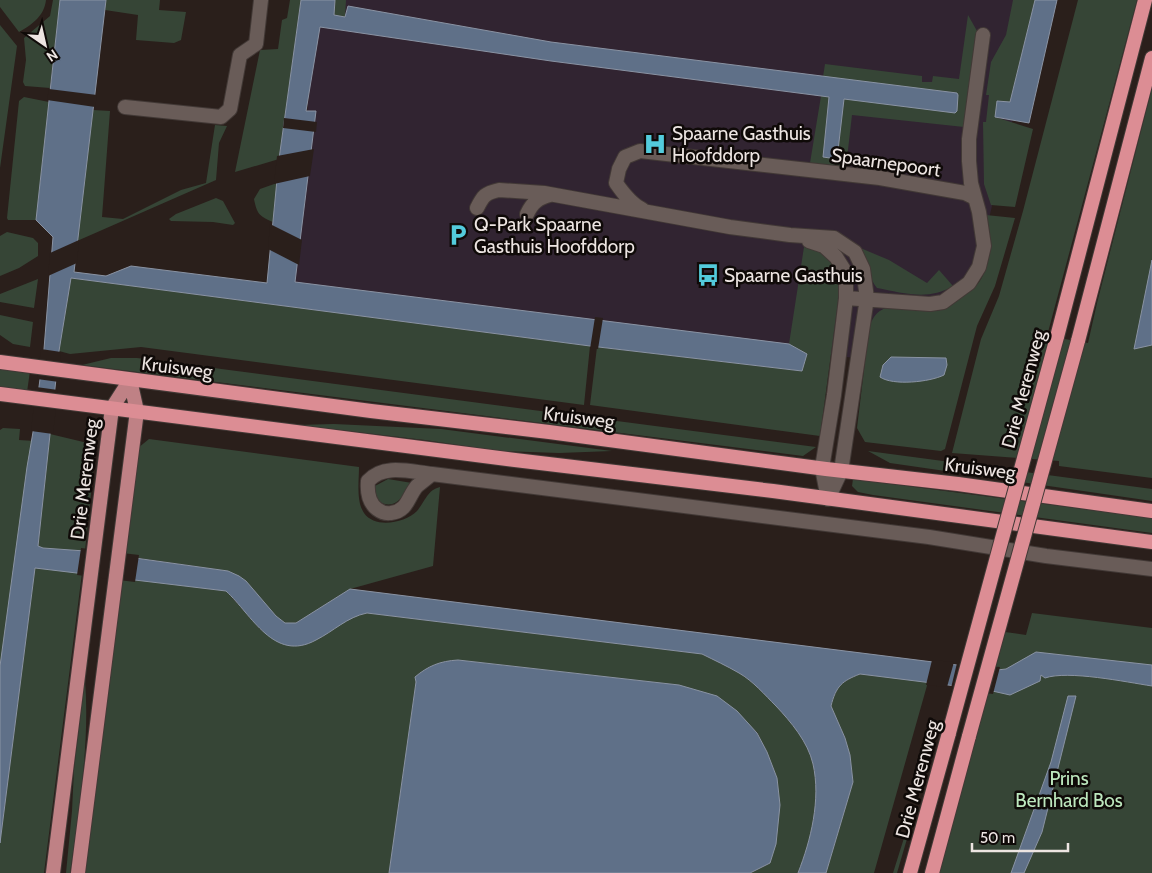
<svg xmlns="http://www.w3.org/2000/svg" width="1152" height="873" viewBox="0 0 1152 873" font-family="Cabin,sans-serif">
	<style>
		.medical { fill: #312431 }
		.green { fill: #364536 }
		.water { fill: #5f7088; stroke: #8a93a3 }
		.pier { fill: #2a1f1b }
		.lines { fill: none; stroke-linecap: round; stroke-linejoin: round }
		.minor-casing { stroke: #423936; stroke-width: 16 }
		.primary-casing { stroke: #423936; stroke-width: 16 }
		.trunk-casing { stroke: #423936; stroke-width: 16 }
		.minor { stroke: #695c58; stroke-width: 14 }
		.primary { stroke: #bf8185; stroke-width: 14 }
		.trunk { stroke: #dc8d94; stroke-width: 14 }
		.trunk-bridge-casing { stroke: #423936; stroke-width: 16; stroke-linecap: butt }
		.trunk-bridge { stroke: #dc8d94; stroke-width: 14 }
		.labels { text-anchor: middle; stroke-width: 5; stroke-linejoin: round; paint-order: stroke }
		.poi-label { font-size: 19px; fill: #ede5e2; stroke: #0f0a08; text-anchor: start }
		.street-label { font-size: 19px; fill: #ede5e2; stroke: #0f0a08 }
		.park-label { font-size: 19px; fill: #bde8be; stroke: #0f0a08 }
	</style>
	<rect width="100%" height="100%" fill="#2a1f1b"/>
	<!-- medical -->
	<path class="medical" d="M318,0h723l-88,370 -663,-81z"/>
	<!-- green -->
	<path class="green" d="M0,0h46c-2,16 -13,24 -27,32l-19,-25z
		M53,0h7l-10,88 -25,-2 -2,-4 3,-22 -2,-22 26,-22z
		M106,0h54l-1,10 27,2 -5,28 -7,3 -38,-3 2,-25 -33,-5z
		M290,0h11l-22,159 -44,13 25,-122 18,-1 4,-29 5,-2z
		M335,0h11l-1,17 -11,-2z
		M1013,0h22l-25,102 -15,15 38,12 -18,78 -24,-2 -7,-21 -1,-62h3l3,-27h-3l5,-33 15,-27z
		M1078,0h59l-90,336 41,7 9,-40 55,-215v390l-93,-12v-5l-107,-8 29,-114 18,-43 24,-85z
		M968,15l9,16 -13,96 -112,-12 -6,52 -36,-4 11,-67 8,1 -6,60 14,2 7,-60 113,-6 -134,-16 2,-13 97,12v6h10l1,-6 26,3z
		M0,25l17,21 -17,122z
		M24,97l25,5 -13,118h-28l-1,-2 12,-117z
		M93,110l17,1 -8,106 21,2 58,-29 25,-7 9,-58 12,1 -8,17 -3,37 -139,61z
		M277,183l-4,39c-14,-6 -16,-8 -19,-23l6,-10z
		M216,198l7,3 12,22 -2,2 -20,-3 -42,-1 -2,-2 7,-5z
		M986,215l29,3 -20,68 -18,40 -32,123 -4,2 -76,-9 -8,-14 12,-100c11,-35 40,-16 66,-17 8,0 17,-7 23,-12 9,-6 18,-11 23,-20 9,-14 7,-48 5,-64z
		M7,232l26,6 5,5v13l-19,12 -19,8v-40z
		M804,247c5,1 12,1 16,4 16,9 19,27 19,43l-19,142 -230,-31 7,-58 205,24 4,-17 -17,-10z
		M858,247l31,13 38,23 12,-13 14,16c-24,15 -50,7 -76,2 -10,-12 -9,-28 -19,-41z
		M71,278l519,68 -6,59 -443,-58 -71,7 -11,-3z
		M38,279l-4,29 -34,-6v-8z
		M0,315l33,7 -3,25 -17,-3 -13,-9z
		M111,358h26l679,89 -13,9 -721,-91z
		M0,368l30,3 -3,21 -27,-3z
		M334,424l107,5 171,22 -53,2 -60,-2 -74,-11 -128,-15z
		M3,428l17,1 -1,11 16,1 -35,270v-281z
		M50,434l46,11 -11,106 -42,-3 -5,-2z
		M149,439l210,28c0,14 -3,34 5,46 11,16 41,10 53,-2 8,-9 10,-21 23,-24l-7,79 -83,23 -54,34h-11l-9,-7 -30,-34 -18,-11 -104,-15 14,-108z
		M868,451l284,38v12l-262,-38z
		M388,479l24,4c-4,5 -7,12 -12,16 -11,12 -28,3 -25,-13z
		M853,479l299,39v15l-279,-38 -15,-3 -6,-6z
		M35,568l47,5 -38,300h-44v-30z
		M121,578l105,13 36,40 88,-13 17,-5 335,41c12,6 25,12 37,19 14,8 26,22 37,33 15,16 32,36 37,58 8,35 -2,76 -15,109h-48l20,-10 7,-85 -10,-26 -10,-20 -78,-47 -221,-25c-18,1 -30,6 -43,17l1,5 -27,191h-305z
		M1032,613l120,15v245h-216l52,-183 21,4 8,-30 -11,5 -12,1 11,-38 21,3z
		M860,674l68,8 -54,191h-48l27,-91 -3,-27 -5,-17 -14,-32c5,-19 11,-25 29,-32z
		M85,679c5,65 -6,130 -15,194h-4l6,-62 2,-42z
		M909,822v10l-12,41h-4z"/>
	<!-- water -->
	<path class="water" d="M60,0h46l-32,272 32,4 25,-10 136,17 12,-124 22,-159h34l-1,15 11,2 3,-11 203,36 406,51 1,2 -1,16 -2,2 -111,-14 -7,60 -14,-2 6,-60 -278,-36 -231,-34 -14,84h10l-21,171 494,62 18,10 -5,17 -212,-25 -519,-68 -12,73 -21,195 5,2 42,3 143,20 11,5 7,5 30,35 9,7h11l54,-34 647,81 9,-1 30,-17 116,13v21c-26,-4 -84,-16 -107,-8l-4,-3 -1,6 -30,14 -22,-5 -128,-16c-18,7 -24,12 -29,32l14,32 5,17 3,27 -27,91h-28c13,-33 23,-74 15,-109 -5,-22 -22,-42 -37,-58 -11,-11 -23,-25 -37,-33 -12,-7 -25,-13 -37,-19l-335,-41c-20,4 -33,18 -51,27 -42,23 -64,-25 -90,-49l-191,-23 -35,275v-177l27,-199 6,-35 11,-83 9,-112 -17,-17z
		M1035,0h22l-28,123 -34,-6 2,-16 13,1z
		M1152,260v85l-18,4z
		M891,357l55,1 1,7 -3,10c-14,7 -51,11 -64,2l3,-12z
		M458,660l221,25 38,11 20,15 20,22 10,19 10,26 3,27 -4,39 -6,19 -20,10h-361l27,-191 -1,-5c13,-11 25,-16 43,-17z
		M1068,696h8l-34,136 -18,41h-13l40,-111z"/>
	<!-- pier -->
	<path class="pier" d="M49,89l48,6 -2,12 -48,-7z
		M284,118l33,4 -1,10 -33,-4z
		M314,149l-4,27 -36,8 3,-28z
		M270,224l32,16 -3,25 -31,-16z
		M79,240l-2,23 -29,13 2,-23z
		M595,317l8,1 -5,31h-8z
		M41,349l20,3 -2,30 -22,-3z
		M36,387l22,3 -5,44 -22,-3z
		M81,548l58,7 -4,27 -58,-7z
		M932,660l22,2 -7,25 -21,-2z
		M957,663l43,4 -7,27 -42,-6z"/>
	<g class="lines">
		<defs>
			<path id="minor" d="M125,107l96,10 9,-8 10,-54 16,-11 5,-44
				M477,208c6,-12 8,-15 22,-18l45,3 186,34 60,8 44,3 21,14 8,17 4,29 -26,173 -13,28
				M642,209c-11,-5 -19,-16 -26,-26l3,-14 6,-12 15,-6 240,27 85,15 10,5
				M527,214c5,-11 11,-16 23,-19
				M809,241l15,5 12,11 10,16v25l-3,25 -9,72 -12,73 6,31
				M846,298l84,6 13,-2 26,-19 10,-16 5,-21 -5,-34 -8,-29 -2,-22v-22l14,-104
				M432,474c-5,4 -10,8 -15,12 -9,10 -9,25 -26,27 -5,1 -10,-1 -14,-4 -9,-7 -10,-17 -9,-28 16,-18 43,-9 64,-7l497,63 117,19 106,13"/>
			<path id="primary" d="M53,873l59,-465 18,-28
				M78,873l59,-462 -7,-31"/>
			<path id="trunk" d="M1057,337l88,-337
				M1078,341l74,-283
				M0,362l371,49 178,21 277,37 132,15 194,27
				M0,394l515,66 258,31 379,51
				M910,873l39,-140
				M932,873l37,-137"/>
		</defs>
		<!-- minor casing -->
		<use href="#minor" class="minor-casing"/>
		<!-- primary casing -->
		<use href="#primary" class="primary-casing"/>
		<!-- trunk casing -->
		<use href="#trunk" class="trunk-casing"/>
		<!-- minor -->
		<use href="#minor" class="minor"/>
		<!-- primary -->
		<use href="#primary" class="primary"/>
		<!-- trunk -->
		<use href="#trunk" class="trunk"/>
		<defs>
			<path id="trunk-bridge" d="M949,733l108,-396
				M969,736l109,-395"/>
		</defs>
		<!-- trunk-bridge casing -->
		<use href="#trunk-bridge" class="trunk-bridge-casing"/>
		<!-- trunk-bridge -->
		<use href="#trunk-bridge" class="trunk-bridge"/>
	</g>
	<!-- icons -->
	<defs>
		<symbol id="hospital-bare" viewBox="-9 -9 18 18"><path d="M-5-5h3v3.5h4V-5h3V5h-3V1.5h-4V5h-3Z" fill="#53cbdc" stroke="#0f0a08" stroke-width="2.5" paint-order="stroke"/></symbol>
		<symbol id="parking-bare" viewBox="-9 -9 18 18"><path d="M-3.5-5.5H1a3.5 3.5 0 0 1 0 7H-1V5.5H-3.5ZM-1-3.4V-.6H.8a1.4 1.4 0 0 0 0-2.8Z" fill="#53cbdc" stroke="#0f0a08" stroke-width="2.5" paint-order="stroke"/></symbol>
		<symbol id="bus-bare" viewBox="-9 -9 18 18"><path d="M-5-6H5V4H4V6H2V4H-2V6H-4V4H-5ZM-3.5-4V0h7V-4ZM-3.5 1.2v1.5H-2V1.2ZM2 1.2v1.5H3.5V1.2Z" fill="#53cbdc" stroke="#0f0a08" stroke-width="2.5" paint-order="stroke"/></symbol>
	</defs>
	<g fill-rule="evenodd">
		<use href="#hospital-bare" x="639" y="128" width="32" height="32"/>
		<use href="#parking-bare" x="442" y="219" width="32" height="32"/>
		<use href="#bus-bare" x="692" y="259" width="32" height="32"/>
	</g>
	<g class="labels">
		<!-- poi labels -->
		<g class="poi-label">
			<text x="672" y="140">Spaarne Gasthuis<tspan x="672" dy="22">Hoofddorp</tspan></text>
			<text x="474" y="231">Q-Park Spaarne<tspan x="474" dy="22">Gasthuis Hoofddorp</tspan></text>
			<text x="724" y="282">Spaarne Gasthuis</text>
		</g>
		<!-- street labels -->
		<g class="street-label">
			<text transform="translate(886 162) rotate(8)" y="7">Spaarnepoort</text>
			<text transform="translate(177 367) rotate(7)" y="7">Kruisweg</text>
			<text transform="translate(1023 389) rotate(-75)" y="7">Drie Merenweg</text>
			<text transform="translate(579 417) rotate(7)" y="7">Kruisweg</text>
			<text transform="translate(980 468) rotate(7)" y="7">Kruisweg</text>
			<text transform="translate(84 479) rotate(-83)" y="7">Drie Merenweg</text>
			<text transform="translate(917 779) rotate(-75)" y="7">Drie Merenweg</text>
		</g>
		<!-- park labels -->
		<g class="park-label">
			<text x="1069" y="785">Prins<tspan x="1069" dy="22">Bernhard Bos</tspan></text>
		</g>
	</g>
	<!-- north arrow -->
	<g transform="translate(45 45) rotate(146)" stroke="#0f0a08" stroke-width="4" paint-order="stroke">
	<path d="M0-4L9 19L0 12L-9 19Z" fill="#ede5e2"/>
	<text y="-8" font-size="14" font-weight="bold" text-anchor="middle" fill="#ede5e2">N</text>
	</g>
	<!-- scale -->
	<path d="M972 843v8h96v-8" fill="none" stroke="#ede5e2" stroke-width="2.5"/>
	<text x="980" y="843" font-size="15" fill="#ede5e2" stroke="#0f0a08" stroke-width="4" paint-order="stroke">50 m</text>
</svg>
